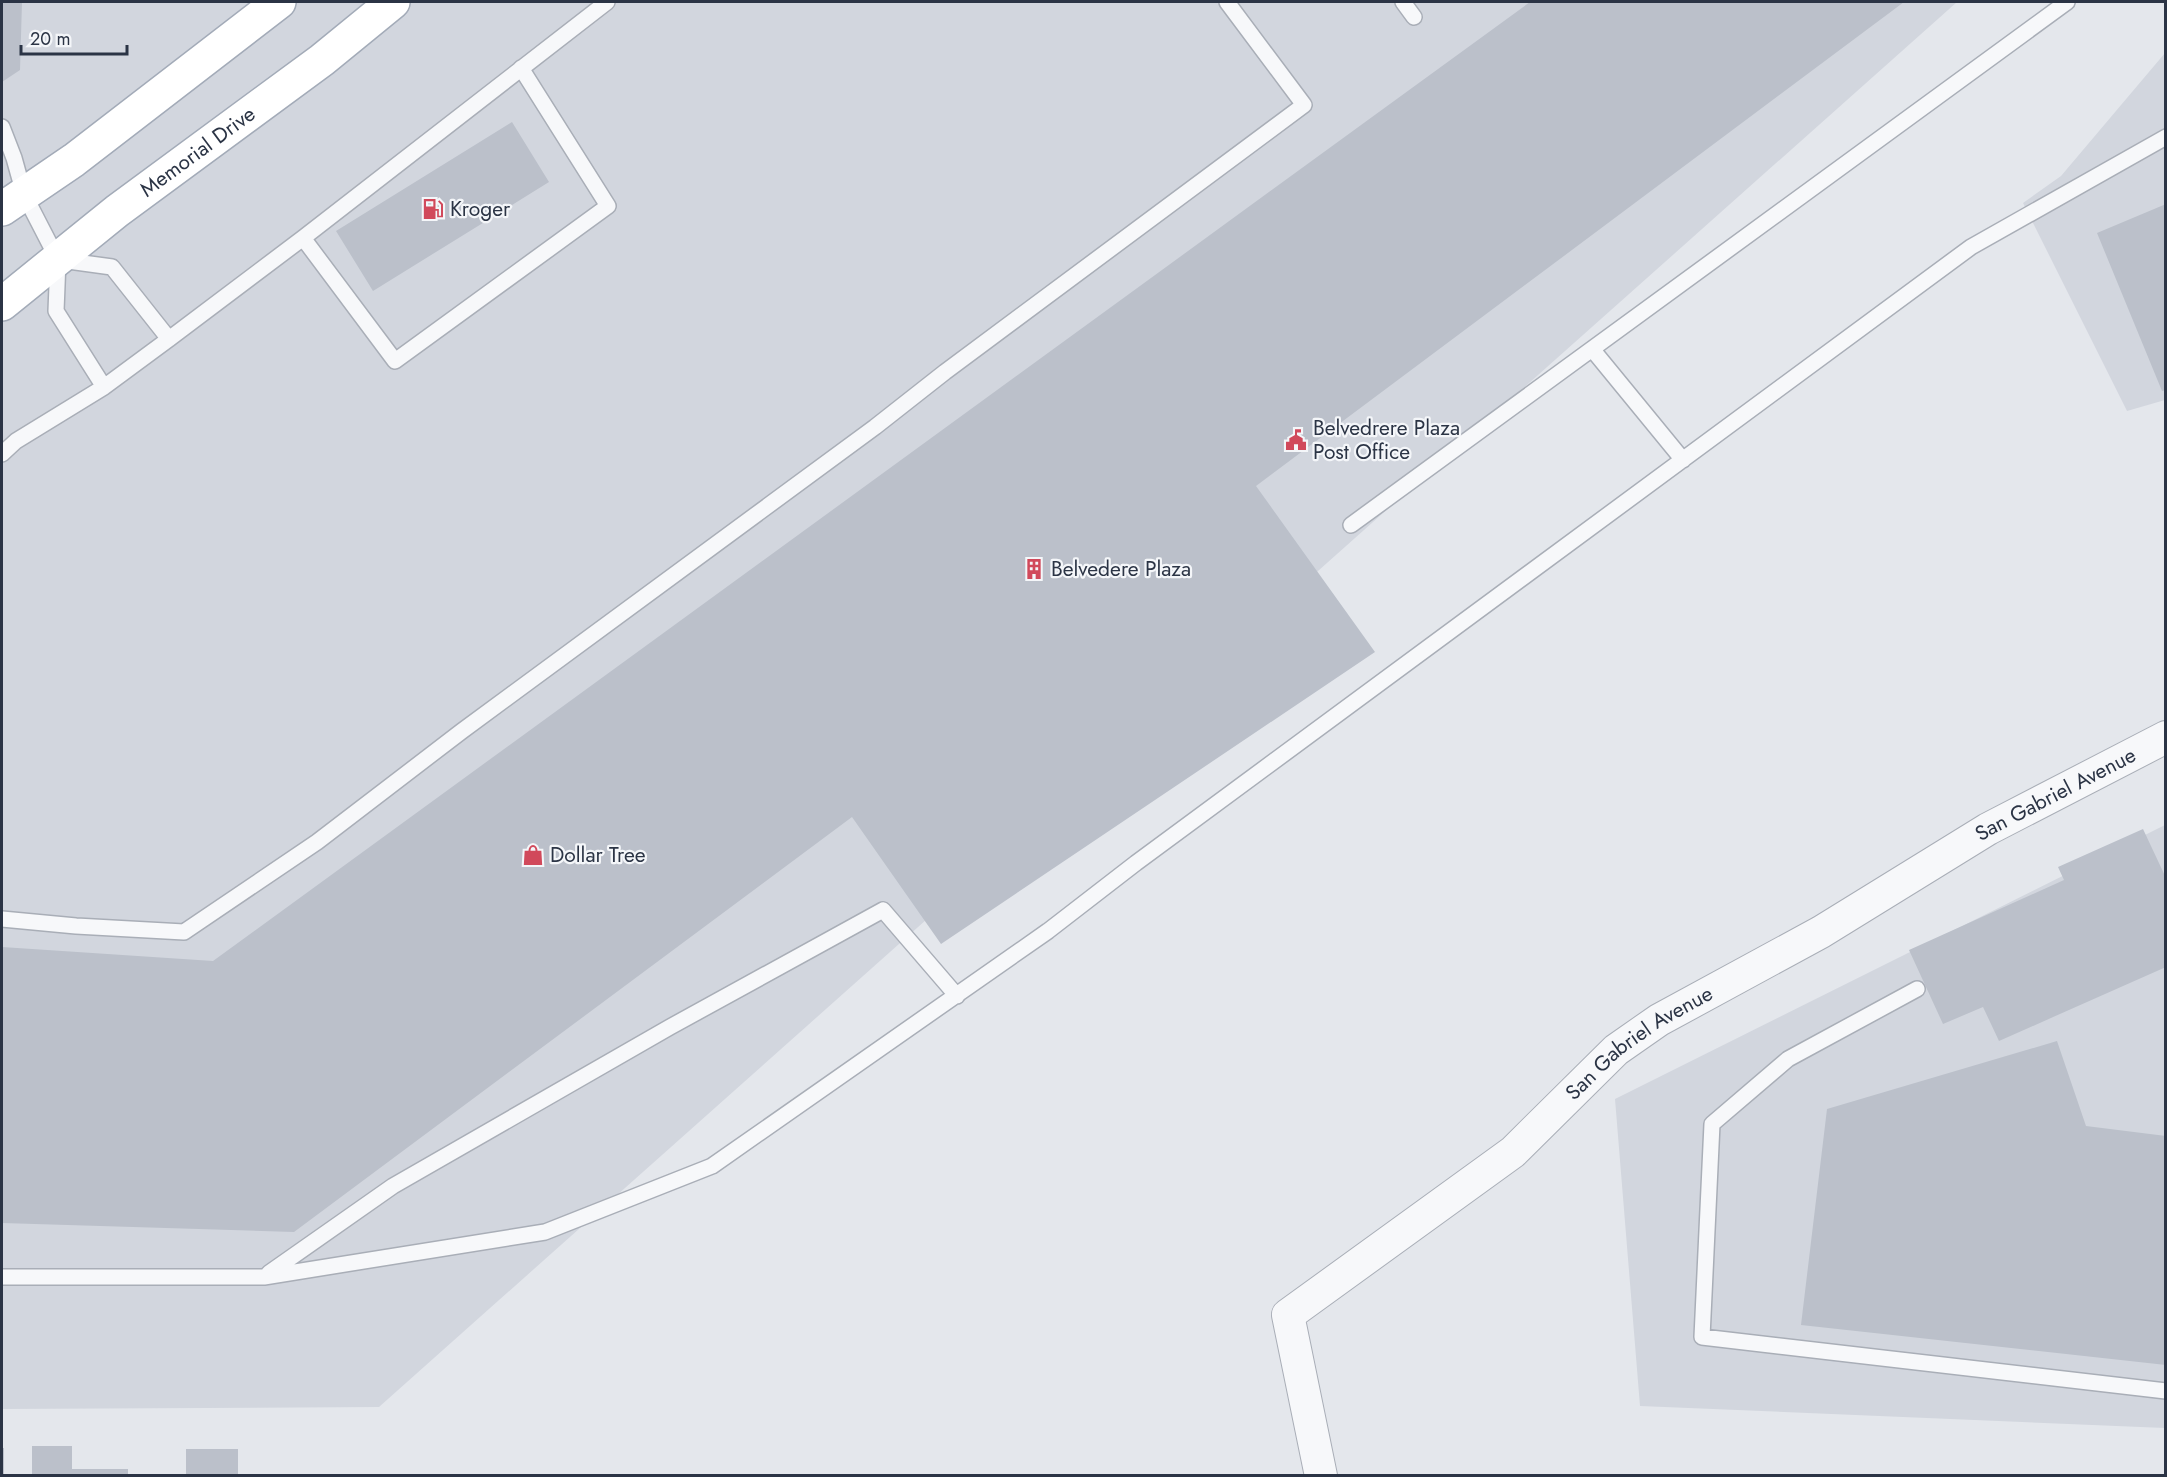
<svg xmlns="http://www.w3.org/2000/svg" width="2167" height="1477" viewBox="0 0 2167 1477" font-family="Jost,sans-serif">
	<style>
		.built { fill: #d2d6de }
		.building { fill: #bbc0ca }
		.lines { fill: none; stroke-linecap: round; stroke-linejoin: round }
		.service-casing { stroke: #a9aeb7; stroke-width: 18 }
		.minor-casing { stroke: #a9aeb7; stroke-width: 34 }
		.primary-casing { stroke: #a3abb8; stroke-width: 36 }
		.service { stroke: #f7f8fa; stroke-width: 15 }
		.minor { stroke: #f7f8fa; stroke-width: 32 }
		.primary { stroke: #fff; stroke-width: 33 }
		.labels { text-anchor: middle; stroke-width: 4.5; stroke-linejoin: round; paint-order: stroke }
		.street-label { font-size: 21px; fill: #2b3445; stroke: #f4f6f9 }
		.poi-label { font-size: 21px; fill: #2b3445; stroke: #f4f6f9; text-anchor: start }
	</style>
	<rect width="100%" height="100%" fill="#e4e7ec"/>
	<!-- built -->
	<path class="built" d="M2,2h1955l-1578,1405 -377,2z
		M2165,53v347l-38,11 -104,-208 38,-27z
		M2165,825v603l-525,-22 -25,-307z"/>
	<!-- building -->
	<path class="building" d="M2,2h20l-2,68 -18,12z
		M1530,2h374l-648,484 119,166 -434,292 -89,-127 -558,415 -292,-9v-276l211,14z
		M512,122l37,60 -176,109 -37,-60z
		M2166,204v186l-4,1 -65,-158z
		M2143,829l23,49v89l-167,74 -16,-34 -40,17 -34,-74 155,-70 -6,-13z
		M2057,1041l29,85 80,10v229l-365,-40 26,-216z
		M32,1446h40v23h56v7h-96z
		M2,1448h2v28h-2z
		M186,1449h52v27h-52z"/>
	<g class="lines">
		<defs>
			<path id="service" d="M1403,2l11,15
				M2,127l12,31 10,36 34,66 -2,51 48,76
				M303,238l92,123 213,-155 -87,-138
				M61,260l51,7 57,72
				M1592,349l91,111
				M2,454l14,-13 88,-54 65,-48 134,-101 304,-236
				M1351,525l716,-523
				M2,919l74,7 108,6 133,-90 145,-111 413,-304 70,-55 359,-267 -77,-103
				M1917,989l-129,70 -76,65 -10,213 464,54
				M269,1273l124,-87 277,-159 213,-117 74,86
				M2,1277h262l281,-45 167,-66 336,-235 88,-68 835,-616 195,-110"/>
			<g id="minor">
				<path id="s1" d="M1321,1476l-33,-161 225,-163 103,-102 43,-30 162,-88 167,-103 178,-92"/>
			</g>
			<g id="primary">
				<path d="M2,209l72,-49 205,-158"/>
				<path id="s2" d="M2,304l115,-93 205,-151 71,-58"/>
			</g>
		</defs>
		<!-- service casing -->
		<use href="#service" class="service-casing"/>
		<!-- minor casing -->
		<use href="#minor" class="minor-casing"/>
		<!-- primary casing -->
		<use href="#primary" class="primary-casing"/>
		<!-- service -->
		<use href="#service" class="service"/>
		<!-- minor -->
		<use href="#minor" class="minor"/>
		<!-- primary -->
		<use href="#primary" class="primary"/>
	</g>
	<!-- icons -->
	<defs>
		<symbol id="fuel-bare" viewBox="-9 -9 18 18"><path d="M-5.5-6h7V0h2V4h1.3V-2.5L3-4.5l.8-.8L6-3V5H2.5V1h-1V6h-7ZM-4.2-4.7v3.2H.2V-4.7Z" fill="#d1495b" stroke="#f4f6f9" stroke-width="2.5" paint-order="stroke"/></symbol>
		<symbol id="civic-bare" viewBox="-9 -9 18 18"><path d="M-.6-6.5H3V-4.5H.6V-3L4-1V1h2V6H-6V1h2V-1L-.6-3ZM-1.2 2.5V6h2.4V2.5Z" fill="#d1495b" stroke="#f4f6f9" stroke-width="2.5" paint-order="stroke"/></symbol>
		<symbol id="building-bare" viewBox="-9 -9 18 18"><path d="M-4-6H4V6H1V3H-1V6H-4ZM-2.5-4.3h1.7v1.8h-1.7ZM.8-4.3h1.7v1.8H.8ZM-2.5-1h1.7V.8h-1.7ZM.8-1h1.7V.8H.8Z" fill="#d1495b" stroke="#f4f6f9" stroke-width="2.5" paint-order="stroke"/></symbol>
		<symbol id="shop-bare" viewBox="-9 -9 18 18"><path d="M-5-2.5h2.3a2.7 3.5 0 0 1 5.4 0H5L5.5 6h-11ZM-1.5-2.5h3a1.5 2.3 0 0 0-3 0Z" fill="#d1495b" stroke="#f4f6f9" stroke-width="2.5" paint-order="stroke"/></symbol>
	</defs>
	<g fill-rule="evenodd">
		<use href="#fuel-bare" x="418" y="194" width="30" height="30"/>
		<use href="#civic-bare" x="1281" y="425" width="30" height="30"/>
		<use href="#building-bare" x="1019" y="554" width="30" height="30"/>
		<use href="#shop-bare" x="518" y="840" width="30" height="30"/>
	</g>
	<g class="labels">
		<!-- street labels -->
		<g class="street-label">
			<text dy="7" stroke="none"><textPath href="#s2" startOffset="248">Memorial Drive</textPath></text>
			<text dy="7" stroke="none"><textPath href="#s1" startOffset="1096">San Gabriel Avenue</textPath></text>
			<text dy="7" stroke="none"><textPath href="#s1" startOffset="610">San Gabriel Avenue</textPath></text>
		</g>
		<!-- poi labels -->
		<g class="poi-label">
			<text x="450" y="216">Kroger</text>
			<text x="1313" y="435">Belvedrere Plaza<tspan x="1313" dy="24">Post Office</tspan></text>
			<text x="1051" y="576">Belvedere Plaza</text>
			<text x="550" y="862">Dollar Tree</text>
		</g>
	</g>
	<!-- border -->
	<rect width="2167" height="1477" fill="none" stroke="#2b3445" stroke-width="6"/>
	<!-- scale -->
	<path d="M21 45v9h106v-9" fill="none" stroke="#2b3445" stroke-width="3"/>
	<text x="30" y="45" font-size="18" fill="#2b3445" stroke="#f4f6f9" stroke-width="4.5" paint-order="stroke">20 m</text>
</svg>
